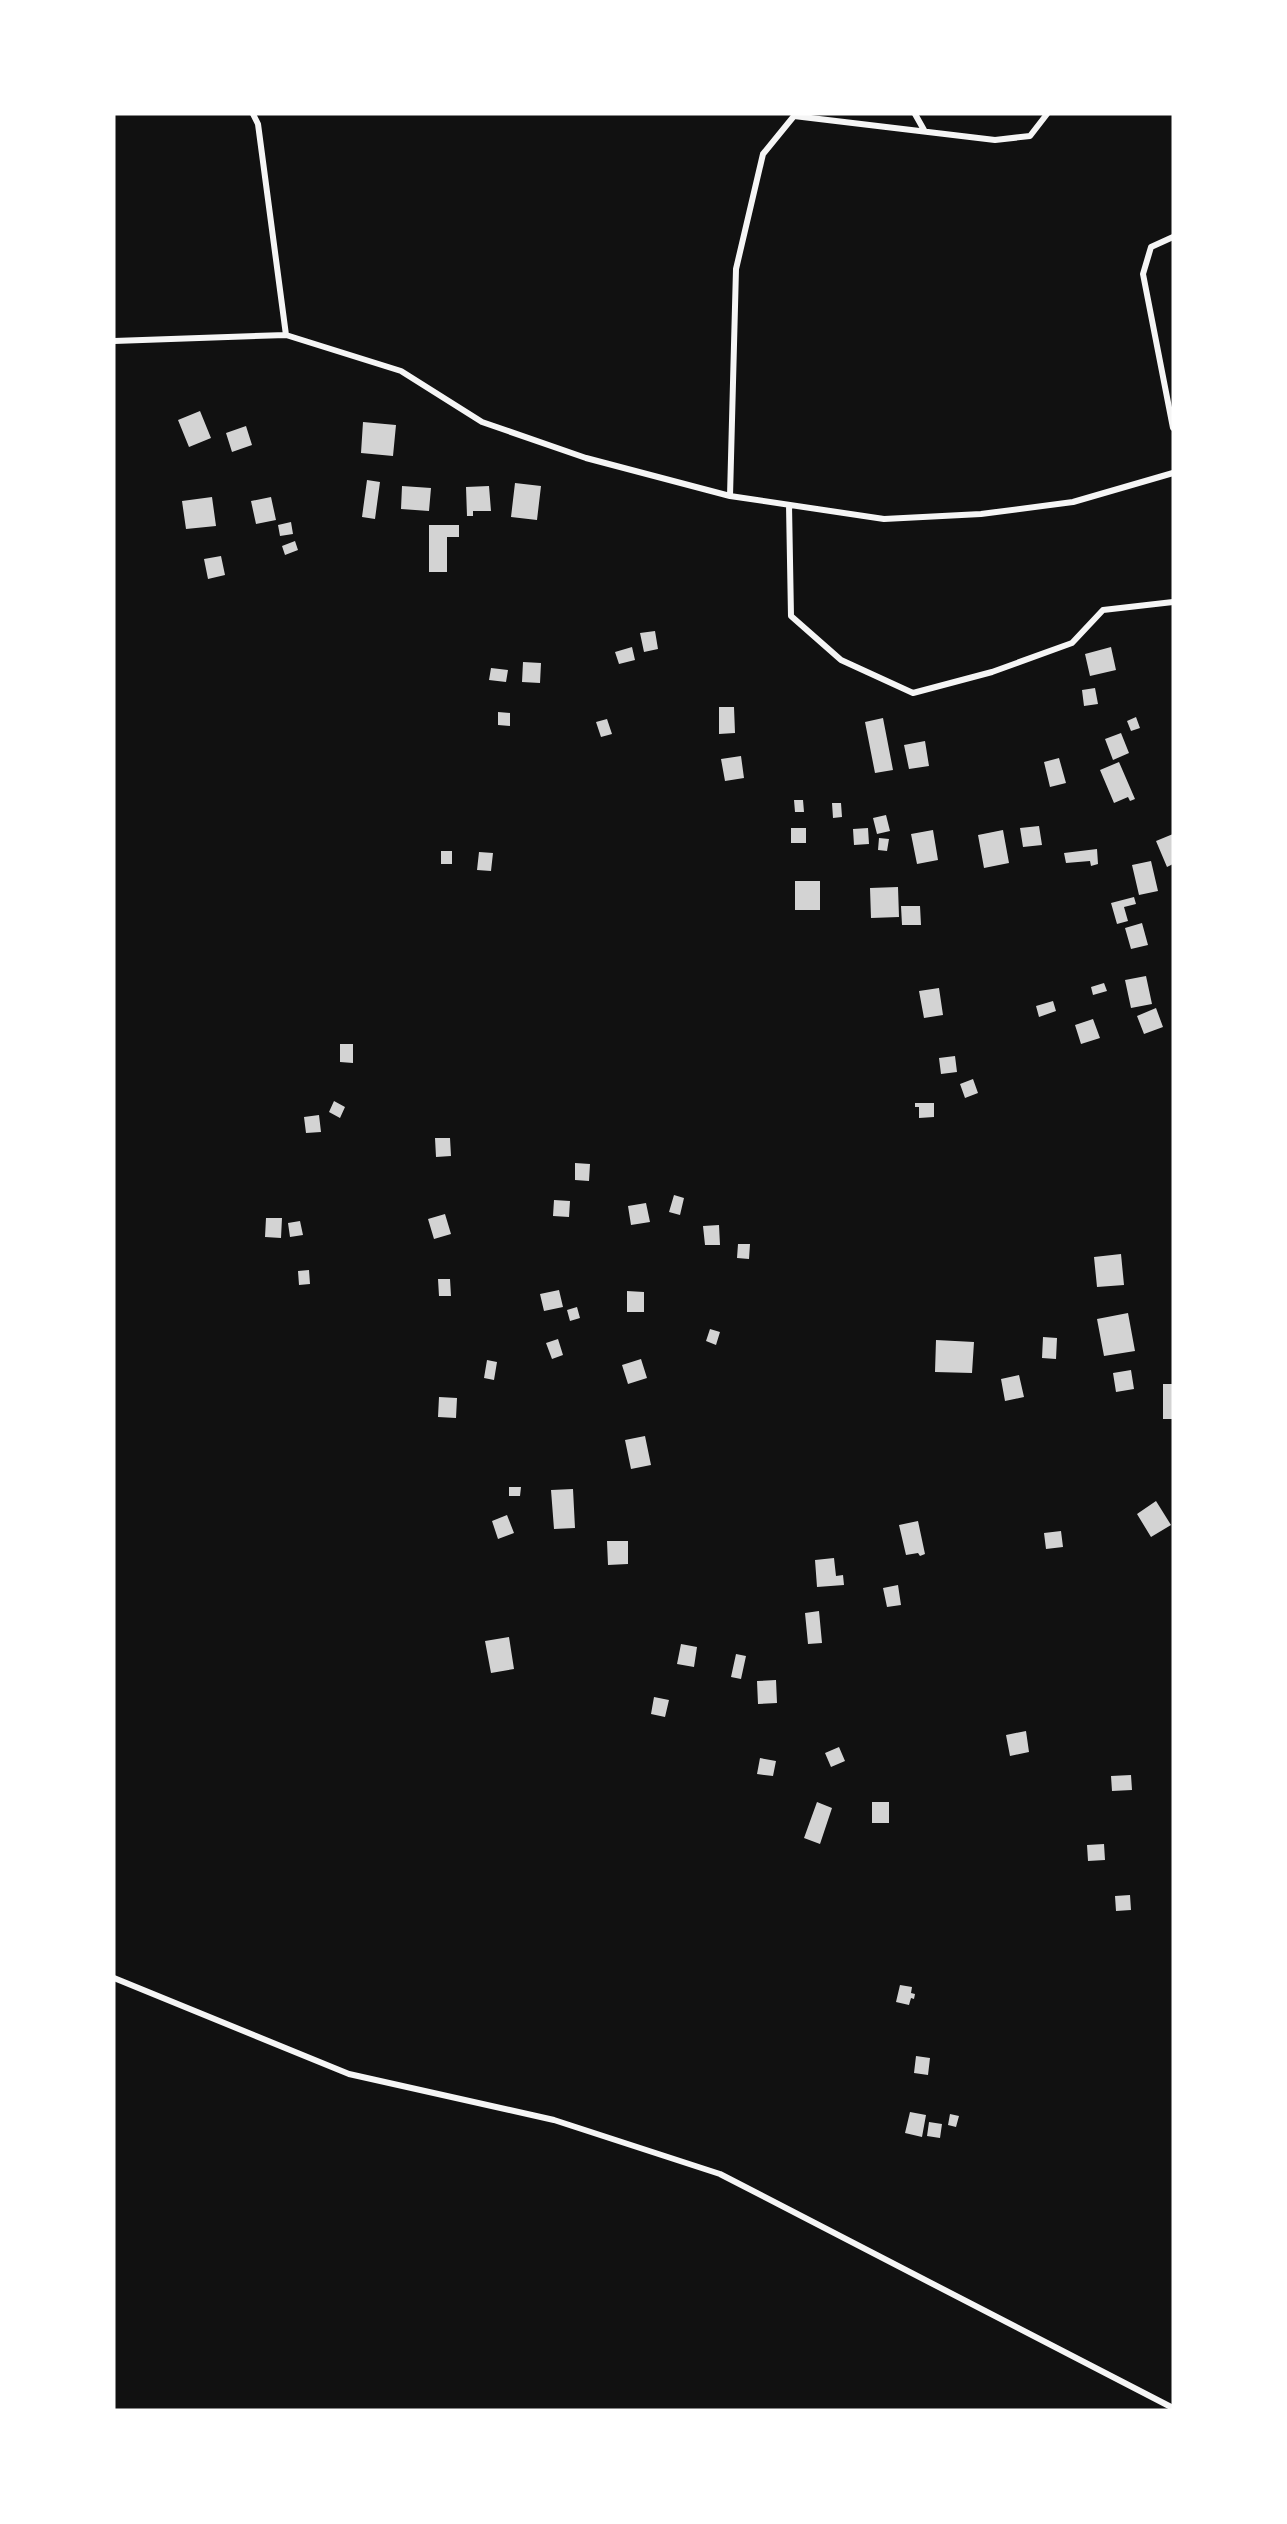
<svg xmlns="http://www.w3.org/2000/svg" width="1287" height="2524" viewBox="0 0 1287 2524" font-family="Commissioner,sans-serif">
	<style>
		.building { fill: #d3d3d3 }
		.lines { fill: none; stroke-linecap: round; stroke-linejoin: round }
		.minor { stroke: #f5f5f5; stroke-width: 6 }
	</style>
	<rect width="100%" height="100%" fill="#111"/>
	<!-- building -->
	<path class="building" d="M200,411l11,27 -22,9 -11,-27z
		M363,422l33,3 -3,31 -32,-3z
		M246,426l6,19 -20,7 -6,-19z
		M367,480l13,2 -5,37 -13,-2z
		M515,483l26,3 -4,34 -26,-3z
		M402,486l29,2 -2,23 -28,-2z
		M489,486l2,25h-18v5h-6l-1,-29z
		M212,497l4,29 -30,3 -4,-28z
		M271,497l5,23 -20,4 -5,-23z
		M291,522l2,12 -13,2 -2,-11z
		M429,525h30v12h-12v35h-18z
		M295,541l3,9 -13,5 -3,-9z
		M221,556l4,19 -17,4 -4,-20z
		M655,631l3,18 -14,3 -4,-19z
		M632,647l3,13 -16,4 -4,-12z
		M1111,647l5,23 -26,6 -5,-22z
		M523,662l18,1 -1,20 -18,-1z
		M491,668l17,2 -2,12 -17,-2z
		M1095,688l3,16 -14,2 -2,-16z
		M719,707h15l1,26 -16,1z
		M498,712l12,1v13l-12,-1z
		M1136,717l4,11 -9,3 -4,-10z
		M883,718l10,52 -18,3 -10,-51z
		M607,719l5,15 -11,3 -5,-15z
		M1121,733l8,20 -16,7 -8,-21z
		M925,741l4,25 -20,3 -5,-24z
		M741,756l3,22 -19,3 -4,-22z
		M1059,758l7,25 -16,4 -6,-25z
		M1119,762l16,37 -5,2 -2,-4 -14,6 -14,-33z
		M794,800h9l1,12h-9z
		M832,803h9l1,14 -9,1z
		M886,815l4,16 -13,3 -4,-16z
		M1039,826l3,19 -19,2 -3,-19z
		M791,828h15v15h-15z
		M868,828l1,16 -15,1 -1,-16z
		M933,830l5,30 -21,4 -6,-30z
		M1003,830l6,33 -25,5 -6,-33z
		M1173,834v30l-6,3 -11,-26z
		M879,838l10,1 -2,12 -9,-1z
		M1097,849l1,15 -7,2 -1,-5 -24,2 -2,-10z
		M441,851h11v13h-11z
		M479,852l14,1 -2,18 -14,-1z
		M1151,861l7,30 -19,4 -7,-30z
		M795,881h25v29h-25z
		M898,887l1,30 -28,1 -1,-30z
		M1134,897l2,7 -12,3 4,14 -11,3 -6,-21z
		M901,906h19l1,19h-19z
		M1142,923l6,22 -17,4 -6,-21z
		M1146,976l6,28 -21,4 -6,-28z
		M1104,983l3,8 -14,4 -2,-8z
		M939,988l4,27 -19,3 -5,-27z
		M1053,1001l3,10 -17,6 -3,-11z
		M1156,1008l7,19 -19,7 -7,-18z
		M1093,1019l7,19 -19,6 -6,-19z
		M340,1044h13v19l-13,-1z
		M955,1056l2,16 -16,2 -2,-16z
		M973,1079l5,14 -13,5 -5,-14z
		M334,1101l11,6 -5,11 -11,-6z
		M915,1103h19v14l-15,1v-11h-4z
		M319,1115l2,17 -15,1 -2,-16z
		M435,1138h15l1,18 -15,1z
		M575,1163l15,1 -1,17 -14,-1z
		M674,1195l10,3 -4,17 -11,-3z
		M554,1200l16,1 -1,16 -16,-1z
		M646,1203l4,19 -19,3 -3,-19z
		M445,1214l6,20 -17,5 -6,-20z
		M266,1218h16l-1,20 -16,-1z
		M300,1221l3,14 -13,2 -2,-14z
		M719,1225l1,20h-15l-2,-19z
		M738,1244h12l-1,15 -12,-1z
		M1121,1254l3,31 -27,2 -3,-30z
		M309,1270l1,14 -11,1 -1,-14z
		M438,1279h12l1,17h-12z
		M559,1290l4,17 -19,4 -4,-17z
		M627,1291l17,1v20h-17z
		M577,1307l3,11 -10,3 -3,-11z
		M1128,1313l7,38 -31,5 -7,-37z
		M710,1329l10,3 -4,13 -10,-4z
		M1043,1337l14,1 -1,21 -14,-1z
		M558,1339l5,16 -11,4 -6,-16z
		M936,1340l38,2 -2,31 -37,-1z
		M641,1359l6,19 -19,6 -6,-19z
		M487,1360l10,2 -3,18 -10,-2z
		M1131,1370l3,19 -18,3 -3,-19z
		M1019,1375l5,22 -19,4 -4,-22z
		M1163,1384h10v35h-10z
		M439,1397l18,1 -1,20 -18,-1z
		M645,1436l6,29 -20,4 -6,-29z
		M509,1487h12l-1,9h-11z
		M573,1489l2,39 -21,1 -3,-39z
		M1156,1501l15,24 -20,12 -14,-23z
		M507,1515l7,18 -16,6 -6,-18z
		M918,1521l7,33 -5,2 -2,-3 -12,2 -7,-30z
		M1061,1531l2,16 -17,2 -2,-16z
		M607,1541h21v23l-20,1z
		M834,1558l2,18 7,-1 1,10 -27,2 -2,-27z
		M898,1585l3,20 -14,2 -4,-19z
		M819,1611l3,32 -14,1 -3,-31z
		M509,1637l5,32 -23,4 -6,-32z
		M681,1644l16,3 -3,20 -17,-3z
		M736,1654l10,2 -5,23 -10,-2z
		M776,1680l1,23 -19,1 -1,-23z
		M654,1697l15,3 -4,17 -14,-3z
		M1026,1731l3,21 -19,4 -4,-21z
		M839,1747l6,14 -14,6 -6,-14z
		M760,1758l16,3 -3,15 -16,-2z
		M1131,1775l1,15 -20,1 -1,-15z
		M817,1802l15,6 -12,36 -16,-6z
		M872,1802h17v21h-17z
		M1104,1844l1,16 -17,1 -1,-16z
		M1130,1895l1,15 -15,1 -1,-15z
		M900,1985l12,2 -1,6 4,1 -1,5 -3,-1 -2,7 -13,-3z
		M916,2056l14,2 -2,17 -14,-2z
		M910,2112l16,3 -4,22 -17,-4z
		M950,2114l9,2 -3,11 -8,-2z
		M929,2122l13,2 -2,14 -13,-2z"/>
	<g class="lines">
		<!-- minor -->
		<path class="minor" d="M253,114l5,10 28,211 115,36 81,51 104,36 144,38 154,23 97,-5 92,-12 100,-29
			M915,114l9,16
			M1173,237l-22,10 -8,27 30,154
			M114,341l172,-6
			M730,496l6,-227 27,-115 31,-38 201,24 35,-4 17,-22
			M789,505l2,111 50,44 72,33 79,-21 80,-29 31,-33 70,-8
			M114,1978l235,96 205,46 166,54 453,234"/>
	</g>
	<!-- border -->
	<rect width="1287" height="2524" fill="none" stroke="#ffffff" stroke-width="231"/>
</svg>
